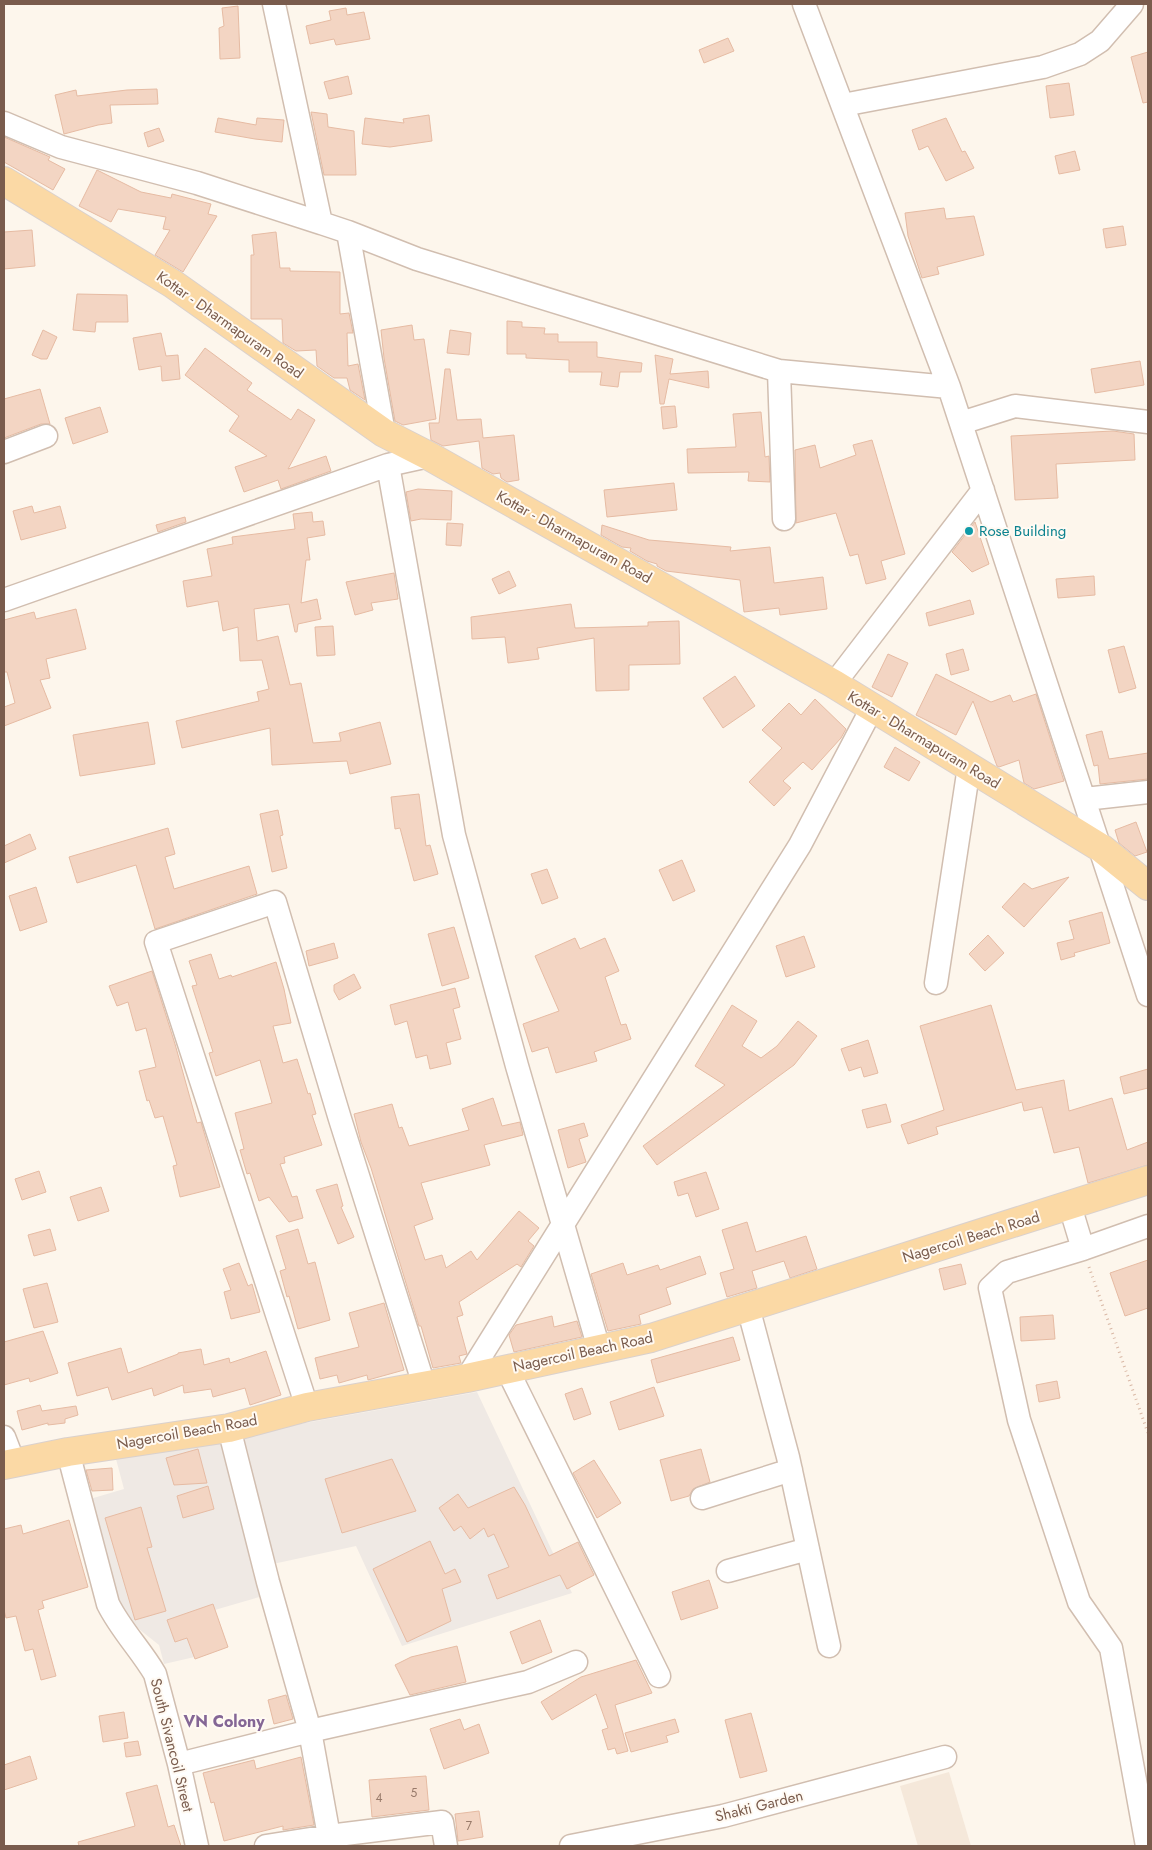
<svg xmlns="http://www.w3.org/2000/svg" width="1152" height="1850" viewBox="0 0 1152 1850" font-family="Jost,sans-serif">
	<style>
		.residential { fill: #f5e8da }
		.industrial { fill: #efe9e4 }
		.building { fill: #f3d5c3; stroke: #e6bba3 }
		.lines { fill: none; stroke-linecap: round; stroke-linejoin: round }
		.minor-casing { stroke: #d1beb0; stroke-width: 25 }
		.major-casing { stroke: #dad1cd; stroke-width: 30 }
		.path { stroke: #d9b8a5; stroke-width: 3; stroke-dasharray: 1 4; stroke-linecap: butt }
		.minor { stroke: #fff; stroke-width: 22 }
		.major { stroke: #fbd9a5; stroke-width: 28 }
		.culture-dot { fill: #0f9aa8; stroke: #fffaf3; stroke-width: 2 }
		.labels { text-anchor: middle; stroke-width: 4; stroke-linejoin: round; paint-order: stroke }
		.number-label { font-size: 12px; fill: #987a6a }
		.street-label { font-size: 15px; fill: #7a5c4d; stroke: #fffaf3 }
		.culture-label { font-size: 15px; fill: #0d838f; stroke: #fffaf3; text-anchor: start }
		.neighbourhood-label { font-size: 16px; font-weight: bold; fill: #846695; stroke: #fffaf3 }
	</style>
	<rect width="100%" height="100%" fill="#fdf6ec"/>
	<!-- residential -->
	<path class="residential" d="M949,1772l22,74h-53l-18,-60z"/>
	<!-- industrial -->
	<path class="industrial" d="M477,1392l95,201 -170,53 -46,-100 -97,21 7,28 -65,19 11,39 -48,11 -5,-19 -39,-31 -30,-115 34,-10 -8,-30 100,-20z"/>
	<!-- building -->
	<path class="building" d="M238,6l2,52 -20,1 -1,-31 5,-2 -2,-18z
		M346,8l1,7 17,-3 6,27 -34,6 -2,-6 -24,5 -4,-18 25,-6 -2,-9z
		M728,38l6,13 -30,12 -5,-13z
		M1148,52v50l-5,1 -12,-46z
		M348,76l4,18 -23,5 -5,-17z
		M1069,83l5,32 -24,3 -4,-32z
		M157,89l1,15 -48,1 2,18 -14,2 -34,9 -9,-39 21,-5 1,6 50,-6z
		M311,112l16,2 1,13 26,4 2,44h-32z
		M429,115l3,26 -42,6 -28,-3 3,-26 39,5 -1,-4z
		M218,118l38,7 1,-7 27,2 -2,22 -27,-3 -40,-7z
		M946,118l16,34 3,-1 9,17 -28,13 -18,-35 -9,4 -7,-20z
		M159,128l5,13 -16,6 -4,-14z
		M4,137l46,20 -2,3 17,9 -12,21 -49,-28z
		M1075,151l5,19 -21,4 -4,-18z
		M97,170l44,22 30,6 1,-4 39,10 -3,10 9,2 -34,56 -28,-17 15,-25 -7,-1 3,-12 -48,-8 -7,13 -32,-16z
		M944,208l2,11 28,-3 10,39 -47,12 2,7 -17,4 -14,-42 -3,-23z
		M1123,226l3,19 -20,3 -3,-19z
		M32,230l3,36 -31,3v-37z
		M276,232l4,36h10v3l50,1v42l9,-1 4,20h-6l1,33 10,-2 7,36 -15,-10 -3,-12h-13l-17,-12 -1,-16 -20,1 -13,-8 -1,-24h-31v-64h3l-2,-20z
		M77,294l50,1 1,27h-32l-1,10 -22,-2z
		M507,321l15,1v5l23,1 -1,6h14v8h39v15l45,6 -1,9h-21l-2,15 -18,-2 2,-13h-33v-12l-43,-2v-4h-19z
		M412,325l2,15 10,-1 12,80 -33,6 -8,-4 -11,-63 -3,-28z
		M43,330l14,7 -10,22h-6l-9,-4z
		M450,330l21,3 -2,22 -22,-2z
		M161,333l5,23 12,-1 2,24 -18,2 -1,-15 -22,4 -6,-32z
		M205,348l47,35 -5,7 44,30 7,-11 17,11 -27,49 38,-13 5,15 -50,18 -3,-9 -34,12 -9,-25 32,-11 -38,-25 10,-15 -54,-41z
		M655,355l18,4 -3,15 38,-3 1,17 -40,-9 -5,25h-4z
		M1140,361l4,24 -49,8 -4,-24z
		M445,369h5l7,51 24,-1 2,19 31,-3 5,45 -12,2 -6,-4 -1,-5 -7,1 -11,-6 -3,-27 -36,5 -12,-6 -2,-17h10z
		M40,389l10,35h-9l-37,14v-39z
		M675,406l2,21 -14,2 -2,-22z
		M100,407l8,25 -35,12 -8,-26z
		M761,412l4,45 4,-1 1,26 -22,-1 1,-9 -61,1 -1,-24 49,-2 -3,-33z
		M1113,431l21,3 1,26 -79,4 2,34 -43,2 -4,-64z
		M872,440l33,114 -24,7 5,18 -20,5 -8,-30 -8,2 -14,-43 -40,10 -1,-73 20,-5 5,23 36,-13 -3,-10z
		M674,483l3,27 -70,7 -3,-27z
		M418,489l34,2 -1,29 -30,-1 -10,2 -5,-29z
		M32,506l2,7 26,-7 6,22 -45,12 -8,-29z
		M312,512l1,10 10,-1 2,14 -18,3 3,22h-4l-5,43 16,-4 4,20 -23,5 -1,8h-2l-6,-28 -35,5 3,32 21,-5 12,49 11,-2 12,60 28,-2 -2,-8 41,-11 11,42 -41,10 -3,-13 -75,4 -2,-37 -88,20 -6,-27 83,-20 -2,-9 12,-3 -7,-29 -22,1 -2,-34 -15,4 -5,-30 -31,6 -4,-26 29,-5 -5,-27 26,-5 -1,-7 63,-8 -2,-15z
		M185,517l1,5 -28,10 -2,-7z
		M975,522l14,42 -17,8 -20,-20z
		M447,523l16,1 -2,22 -15,-1z
		M602,525l47,15 82,7 -1,4 40,-4 4,36 49,-6 4,32 -47,6 -1,-7 -35,4 -4,-32 -74,-9 -9,-5v-2l-10,-3 -17,-10 1,-3 -9,-1 -21,-12z
		M509,571l7,15 -17,8 -7,-15z
		M394,573l4,26 -27,4 2,7 -18,5 -9,-33z
		M1094,576l1,19 -37,3 -2,-19z
		M970,600l4,14 -45,12 -3,-13z
		M571,604l4,24 73,-2v-4l31,-1 1,43 -51,1v25l-33,1 -2,-53 -57,10 2,11 -31,4 -3,-26 -33,2 -1,-22z
		M76,609l10,40 -40,10 4,19 -10,2 11,28 -47,18v-19l11,-4 -8,-31h-3v-52l30,-8 2,7z
		M333,626l2,29 -18,1 -2,-29z
		M1124,646l12,42 -17,5 -11,-43z
		M963,649l6,21 -18,5 -5,-21z
		M888,654l20,9 -16,34 -20,-10z
		M936,674l55,28 19,-7 3,7 23,-8 28,87 -30,8 -10,-6 -5,-23 -20,7 -2,-1 -24,-65 -17,34 -40,-20z
		M735,676l20,30 -32,22 -20,-30z
		M815,699l31,30 -5,9 -29,32 -9,-8 -20,19 8,7 -17,18 -25,-24 33,-34 -20,-18 27,-27 12,12z
		M148,722l7,42 -75,12 -7,-41z
		M1102,731l7,28 39,-6v26l-48,5 -2,-19 -4,1 -8,-31z
		M895,747l25,15 -11,19 -25,-14z
		M419,794l7,52 4,-1 8,29 -24,7 -14,-53 -5,1 -4,-32z
		M278,810l5,25 -3,1 7,32 -15,4 -12,-58z
		M1136,822l11,30 -12,4 -16,-13 -4,-13z
		M168,828l7,26 -10,3 9,32 75,-23 8,28 -102,35 -19,-64 -59,18 -8,-26z
		M30,834l6,15 -32,14v-17z
		M682,860l13,31 -22,10 -14,-31z
		M547,869l11,29 -16,6 -11,-30z
		M1069,877l-45,50 -22,-20 22,-24 8,6z
		M36,887l11,35 -27,9 -11,-35z
		M1102,912l8,31 -36,10 1,3 -14,4 -4,-17 17,-4 -5,-18z
		M454,927l15,51 -27,8 -14,-52z
		M988,935l16,18 -19,18 -16,-17z
		M804,936l11,31 -29,10 -10,-31z
		M575,938l5,11 25,-11 14,33 -14,6 16,48 5,-1 5,15 -37,13 3,9 -41,12 -8,-26 -16,5 -9,-28 36,-13 -24,-55z
		M334,943l4,15 -29,8 -3,-15z
		M211,954l8,25 12,-4 1,2 44,-15 8,27 7,34 -18,3 10,37 14,-4 11,35 2,-1 6,21 -4,1 10,30 -38,12 1,6 -5,1 12,33 5,-1 6,22 -14,4 -20,-25 -10,4 -9,-28 -3,1 -7,-24 4,-1 -9,-36 37,-10 -12,-43 -44,16 -7,-23 4,-1 -21,-66 5,-1 -8,-24z
		M152,971l23,73 22,79 4,-1 19,65 -40,10 -7,-31 4,-1 -14,-49 -8,2 -6,-18 -2,1 -8,-30 17,-4 -10,-39 -10,3 -8,-29 -11,4 -8,-20z
		M354,974l7,14 -22,12 -5,-9v-6z
		M455,988l5,19 -7,2 8,30 -15,4 5,21 -21,5 -3,-14 -11,3 -9,-37 -12,4 -5,-20z
		M732,1005l25,16 -15,25 19,12 16,-12 21,-25 19,15 -23,29 -137,100 -14,-19 82,-61 -30,-19z
		M991,1005l25,85 48,-10 5,31 43,-13 15,52 21,-8v23l-60,18 -9,-36 -25,6 -12,-46 -18,4 -2,-9 -86,25 2,7 -30,10 -7,-19 43,-15 -24,-84z
		M868,1040l10,33 -14,4 -3,-10 -12,4 -8,-22z
		M1148,1069v19l-24,6 -4,-17z
		M493,1098l9,28 18,-4 3,13 -39,10 6,20 -69,18 12,36 -19,7 11,34 17,-5 4,13 25,-17 6,9 42,-49 20,17 -11,13 6,5 -13,21 -4,-3 -58,38 4,13 -6,2 10,37 -8,2 2,7 -28,5 -12,-42h-2l-48,-158 -10,-26 -7,-28 38,-10 7,24 3,-1 7,19 60,-16 -7,-21z
		M886,1104l5,18 -24,6 -5,-18z
		M584,1123l4,13 -9,3 7,23 -18,6 -10,-38z
		M39,1171l7,21 -24,8 -7,-21z
		M706,1172l13,37 -23,8 -8,-24 -10,3 -4,-14z
		M337,1184l6,22 -2,1 13,30 -16,7 -22,-54z
		M101,1187l8,24 -31,10 -8,-24z
		M747,1222l9,30 50,-16 11,33 -27,9 -6,-17 -32,10 5,17 -30,9 -7,-24 14,-4 -12,-39z
		M50,1229l6,21 -22,6 -6,-21z
		M298,1229l10,35 7,-2 15,58 -32,9 -9,-33 -2,1 -7,-26 6,-2 -10,-33z
		M700,1256l6,18 -40,14 5,16 -32,11 2,9 -33,7 -17,-57 32,-11 4,12 31,-10 2,5z
		M1148,1260v48l-23,8 -15,-43z
		M239,1263l9,23 4,-2 8,28 -29,7 -7,-27 7,-2 -8,-21z
		M961,1264l5,20 -22,6 -5,-21z
		M47,1283l11,39 -24,6 -11,-39z
		M384,1303l20,67 -36,10 -1,-5 -28,8 -2,-8 -17,4 -5,-21 44,-11 -10,-34z
		M1053,1315l2,24 -34,2 -1,-24z
		M552,1316l2,11 23,-6 5,16 -68,15 -5,-17 7,-10z
		M43,1331l15,42 -28,9 -1,-4 -25,7v-43z
		M733,1337l7,23 -83,23 -6,-23z
		M121,1348l7,25 50,-19v-1l23,-4 3,16 25,-7 1,5 36,-12 15,44 -31,10 -5,-17 -32,9 -2,-8 -27,4 -1,-8 -29,11 -2,-8 -40,12 -4,-13 -31,9 -9,-33z
		M1057,1381l3,17 -21,4 -3,-17z
		M654,1387l10,29 -45,14 -9,-28z
		M582,1388l9,26 -17,6 -9,-26z
		M40,1405l2,6 34,-5 2,9 -13,4v4l-17,2v-2l-26,7 -5,-19z
		M198,1449l9,34 -33,2 -8,-27z
		M701,1449l9,33 -17,7 -4,7 -18,5 -11,-41z
		M392,1459l24,52 -74,22 -17,-54z
		M594,1460l27,43 -24,15 -24,-45z
		M112,1468l1,22 -21,1 -6,-21z
		M208,1486l6,23 -31,9 -6,-22z
		M514,1487l11,18 24,51 29,-14 16,33 -27,14 -7,-14 -63,24 -9,-24 21,-8 -15,-33 -6,3 -4,-9 -14,11 -9,-13 -7,5 -15,-23 19,-14 10,14z
		M141,1507l11,40 -5,1 19,63 -31,9 -30,-102z
		M69,1520l19,67 -46,14 2,7 -6,2 18,66 -15,4 -8,-31 -8,2 -9,-35 -10,2 -2,-8v-81l17,-4 2,9z
		M430,1541l15,33 10,-5 6,13 -19,7 9,32 -44,21 -34,-73z
		M709,1580l9,28 -37,12 -9,-28z
		M213,1604l15,43 -33,12 -8,-21 -12,4 -8,-22z
		M540,1620l12,32 -30,12 -12,-32z
		M457,1646l9,36 -56,13 -15,-30 16,-8z
		M636,1660l16,33 -37,12 13,46 -11,3 -2,-6 -7,2 -6,-20 6,-2 -12,-34 -44,26 -11,-18 40,-25z
		M286,1695l7,24 -19,5 -6,-24z
		M124,1712l4,26 -25,4 -4,-26z
		M751,1713l16,58 -27,7 -15,-58z
		M460,1719l4,11 15,-6 10,29 -45,16 -14,-40z
		M675,1719l4,13 -13,4 2,6 -37,10 -6,-19z
		M138,1741l3,14 -15,2 -2,-14z
		M30,1756l7,23 -33,11v-25z
		M301,1757l13,68 -31,5v-4l-59,15 -10,-39 -3,1 -8,-30 51,-13 2,9z
		M426,1776l3,34 -57,7 -3,-37z
		M157,1785l11,42 6,-2 7,21h-102l-1,-4 57,-16 -9,-33z
		M479,1811l4,26 -25,4 -3,-27z"/>
	<g class="lines">
		<defs>
			<path id="minor" d="M274,4l47,219 27,9 69,27 362,112 170,16
				M804,4l145,383 199,608
				M843,105l200,-38 37,-13 20,-13 32,-37
				M4,123l57,24 136,36 124,40
				M348,232l36,201
				M779,371l5,148
				M961,423l54,-17 133,16
				M4,452l42,-16
				M388,465l66,370 63,231 82,283
				M4,600l384,-135 41,-9
				M834,684l149,-194
				M1085,799l63,-7
				M936,983l33,-216
				M1070,1206l13,43
				M748,1307l40,150 41,189
				M507,1369l152,307
				M467,1378l333,-533 72,-137
				M307,1407l-151,-465 119,-40 65,217 84,266
				M229,1428l39,154 42,149 19,105
				M4,1437l10,26
				M68,1452l40,152c13,26 33,46 47,70l24,90 18,82
				M702,1498l89,-28
				M728,1571l80,-22
				M179,1764l131,-33 218,-49 48,-20
				M266,1846l63,-10 113,-14 4,24
				M571,1846l152,-30 222,-59
				M1147,1846l-36,-198 -32,-46 -60,-182 -29,-132 17,-16 76,-23 65,-23"/>
			<path id="major" d="M4,181l169,103 211,149 45,23 405,228 267,164 47,38
				M4,1465l64,-13 161,-24 78,-21 160,-29 184,-40 497,-158"/>
		</defs>
		<!-- minor casing -->
		<use href="#minor" class="minor-casing"/>
		<!-- major casing -->
		<use href="#major" class="major-casing"/>
		<!-- path -->
		<path class="path" d="M1089,1267l59,166"/>
		<!-- minor -->
		<use href="#minor" class="minor"/>
		<!-- major -->
		<use href="#major" class="major"/>
	</g>
	<!-- markers -->
	<circle class="culture-dot" cx="969" cy="531" r="5"/>
	<g class="labels">
		<!-- number labels -->
		<g class="number-label">
			<text x="414" y="1797">5</text>
			<text x="379" y="1802">4</text>
			<text x="469" y="1830">7</text>
		</g>
		<!-- street labels -->
		<g class="street-label">
			<text transform="translate(230 325) rotate(35)" y="5">Kottar - Dharmapuram Road</text>
			<text transform="translate(574 537) rotate(29)" y="5">Kottar - Dharmapuram Road</text>
			<text transform="translate(924 740) rotate(31)" y="5">Kottar - Dharmapuram Road</text>
			<text transform="translate(971 1237) rotate(-17)" y="5">Nagercoil Beach Road</text>
			<text transform="translate(583 1352) rotate(-12)" y="5">Nagercoil Beach Road</text>
			<text transform="translate(187 1432) rotate(-10)" y="5">Nagercoil Beach Road</text>
			<text transform="translate(172 1745) rotate(76)" y="5">South Sivancoil Street</text>
			<text transform="translate(759 1806) rotate(-14)" y="5">Shakti Garden</text>
		</g>
		<!-- culture labels -->
		<g class="culture-label">
			<text x="979" y="536">Rose Building</text>
		</g>
		<!-- neighbourhood labels -->
		<g class="neighbourhood-label">
			<text x="224" y="1727">VN Colony</text>
		</g>
	</g>
	<!-- border -->
	<rect width="1152" height="1850" fill="none" stroke="#7a5c4d" stroke-width="10"/>
</svg>
